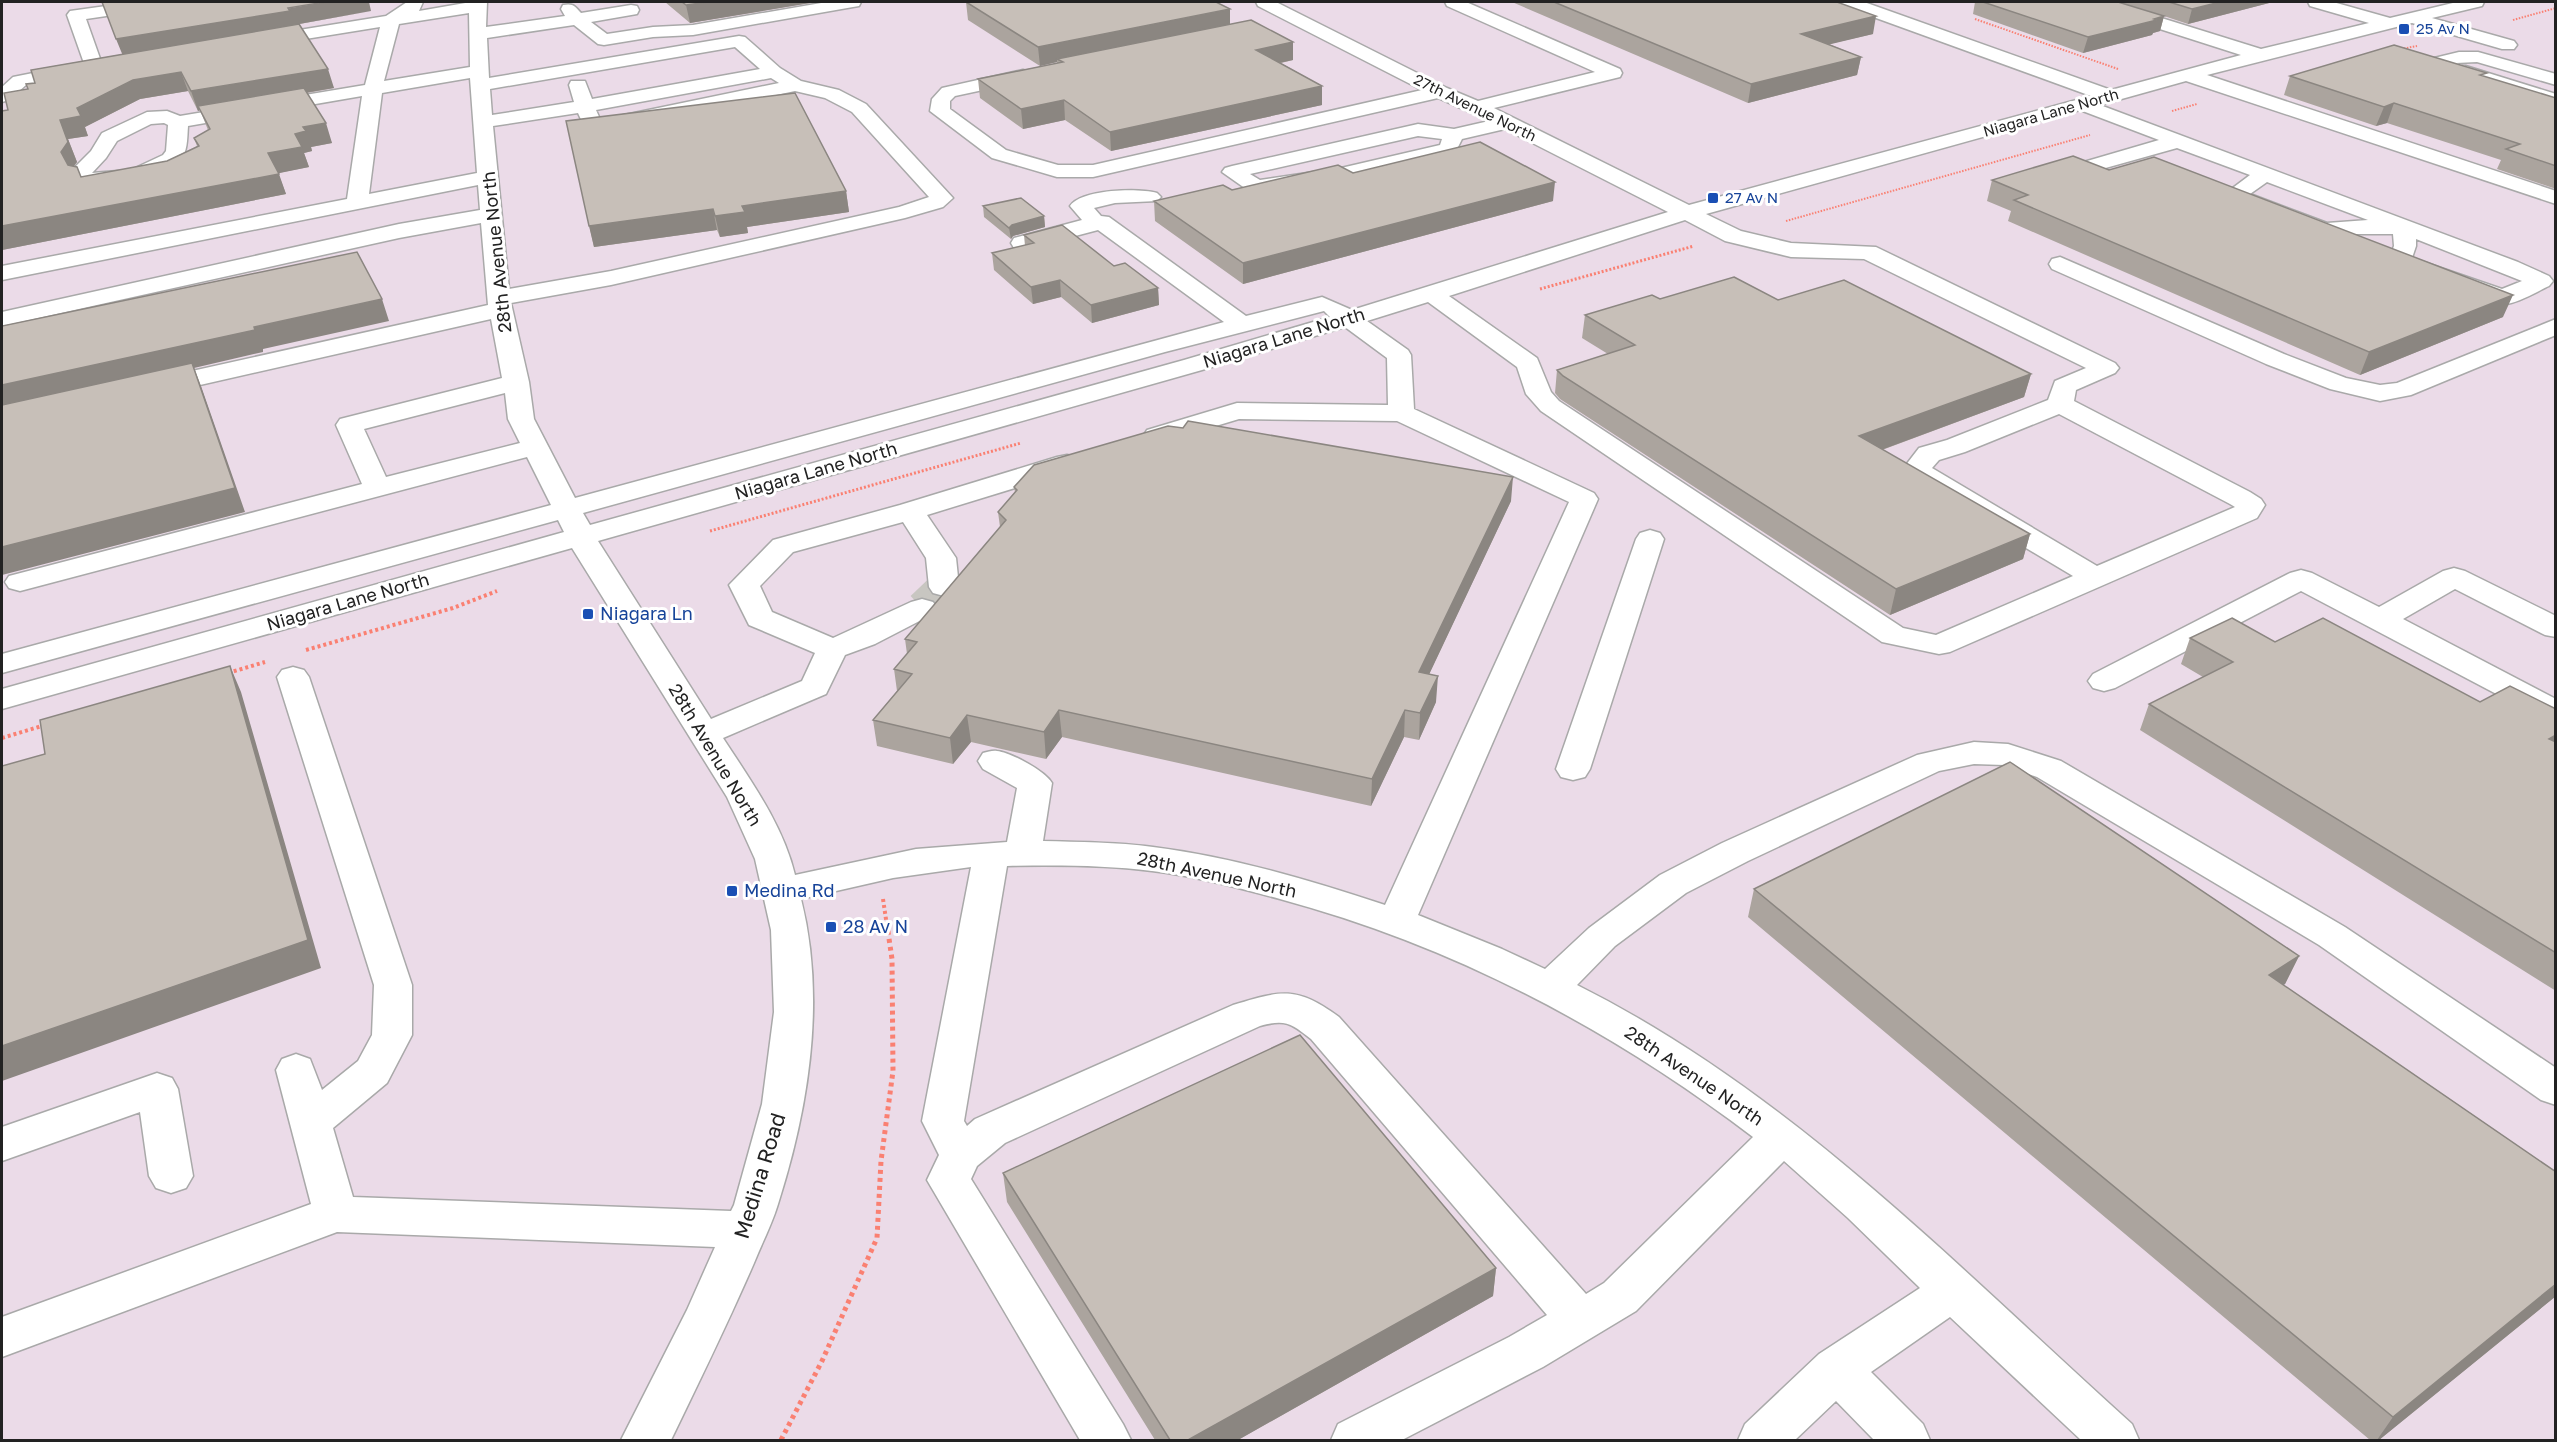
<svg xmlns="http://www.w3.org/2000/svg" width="2557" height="1442" viewBox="0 0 2557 1442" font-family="'Golos Text',sans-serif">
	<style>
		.industrial { fill: #ebdbe8 }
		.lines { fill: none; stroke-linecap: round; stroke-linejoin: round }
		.minor-tunnel { stroke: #c8c6c1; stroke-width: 33; stroke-dasharray: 33 16; stroke-linecap: butt }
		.minor-casing { stroke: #a9a9a9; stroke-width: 3 }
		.path-far3 { stroke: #fa8072; stroke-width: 2; stroke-dasharray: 1.5 1.5; stroke-linecap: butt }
		.path-far2 { stroke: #fa8072; stroke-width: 3; stroke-dasharray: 2 2; stroke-linecap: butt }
		.path-far1 { stroke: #fa8072; stroke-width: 4; stroke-dasharray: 3 3; stroke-linecap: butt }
		.path { stroke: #fa8072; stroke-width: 5; stroke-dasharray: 4 4; stroke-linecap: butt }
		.minor { fill: #fff; fill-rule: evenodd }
		.wall { fill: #aba49e; fill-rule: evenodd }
		.shaded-wall { fill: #8b8681 }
		.building { fill: #c7bfb8; stroke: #8b8681; stroke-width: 1.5 }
		.transit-dot { fill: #1a4fb4; stroke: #fff; stroke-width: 2 }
		.labels { text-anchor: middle; stroke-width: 6; stroke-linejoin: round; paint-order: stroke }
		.far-transit-label { font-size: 15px; fill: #164399; stroke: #fff; text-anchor: start }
		.far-street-label { font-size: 15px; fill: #222; stroke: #fff }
		.street-label { font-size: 18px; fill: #222; stroke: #fff }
		.transit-label { font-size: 18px; fill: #164399; stroke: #fff; text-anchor: start }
		.near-street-label { font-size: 21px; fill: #222; stroke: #fff }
	</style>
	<rect width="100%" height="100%" fill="#f2efe9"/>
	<!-- industrial -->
	<path class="industrial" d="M5,2h2550v1438h-2553v-1436z"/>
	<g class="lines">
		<!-- minor-tunnel -->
		<path class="minor-tunnel" d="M922,608l22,-21"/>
		<defs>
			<path id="minor" d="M135,2h40l-8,5 -81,12 17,48 -3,4 -6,1 -7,-2 -3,4 -58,11 -17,15 -7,2v-15l11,-10 65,-13 7,2 -18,-51 3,-4z
				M407,2h16l-4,9 52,-9h16l-1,25 79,-11 -4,-7 2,-4c10,-2 12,1 18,8l50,-8 6,1 2,4 -2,4 -46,8 16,12 46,-7 40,-2 134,-23h34l-2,4 -6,1 -160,28 -40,2 -49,8 -6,-1 -24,-19 -87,13 2,40 250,-42 6,1 35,31 21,13 38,9 27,14 87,94 -10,9 -38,11 -294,67 -100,18 18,79 5,37 41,79 649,-176 -126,-92 -76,20 -8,-2 -3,-5 3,-5 68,-18 -12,-14c12,-17 68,-18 87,-13l4,4 -4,4 -42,2 -21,5 7,8 8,1 137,99 76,-19 30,13 316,-98 -163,-83 -43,10 -7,14 -114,27 -85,13 -7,-2 -27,-19 3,-4 7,-2 186,-42 36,5 35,-8 -51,-23 -345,79h-36l-65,-19 -62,-47 2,-12 10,-11 81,-18 7,2 2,4 -2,4 -75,16 -5,5v8l56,41 52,15h35l329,-75 -164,-84 -2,-4h20l171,86 31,13 117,-29 -148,-66 -2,-4h21l154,67 2,4 -2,4 -126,31 195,97 402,-109 -248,-90 -2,-4h23l247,88 130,-35 -153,-49 -2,-4h24l151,47 108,-26 -59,-17 -2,-4h25l57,16 67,-16h27l-2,4 -50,12 82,23 3,4 -3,4h-12l-90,-26 -205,52 349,116v13l-370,-123 -86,24 418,157 31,14 4,5 -4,5c-13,6 -29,16 -43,18 -20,2 -92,-30 -115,-38l-3,-5 6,-15 -1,-12h-52l-16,3 -94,-36 -5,-8 24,-18 -73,-27 -93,26 -7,2 -7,-2 -3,-4 3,-4 89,-26 -79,-30 -374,104 35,17 50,12 85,4 239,116 4,5 -4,5 -39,17 -2,11 176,91 11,7 4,6 -8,13 -307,134 -11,2 -57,-12 -341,-231 -15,-17 -9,-27 -89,-65 -61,19 41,29 3,5 3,54 180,84 4,6 -180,416 84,34 43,20 44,-41 71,-53 62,-32 195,-88 57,-13 34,2 53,17 284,166 211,141v37l-15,-5 -222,-155 -282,-168 -33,-12 -30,-1 -35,7 -191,90 -62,32 -71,53 -38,39c214,107 379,281 555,439l7,16h-58l-131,-123 -79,55 52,52 7,16h-56l-38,-39 -41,39h-57l7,-16 74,-70 101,-66 -72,-70 -64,-57 -148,150 -93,56 -141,73h-71l7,-16 171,-87 38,-22 -236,-276c-20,-16 -26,-20 -51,-13l-255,117 -28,23 -6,13 152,245 8,16h-51l-153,-260 12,-25 -17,-34 49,-254 -78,11 -92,21c25,99 8,208 -23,305 -6,20 -16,39 -24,59 -26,60 -55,119 -83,177h-50l66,-130 28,-63 -378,-15 -335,125v-40l309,-113 -35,-134 6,-11 14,-5 14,5 12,31 36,-29 14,-26 2,-50 -97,-308 5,-7 11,-3 11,3 5,7 103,308v50l-25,48 -54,45 20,69 378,14 3,-6 28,-101 12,-92 -3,-82 -16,-71 -28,-62 -155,-249 -570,161v-20l562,-157 -6,-12 -556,153v-19l549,-149 -24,-48 -507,134 -11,-3 -4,-6 4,-6 353,-92 -26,-59 4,-6 162,-41 -11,-59 -335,76 -9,-3 -4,-5 4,-5 9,-3 332,-74 -7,-82 -82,15 -397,88v-14l397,-88 81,-14 -2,-25 -476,95v-14l345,-67 15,-103 -174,30c-1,13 0,26 -9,36 -16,17 -78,28 -101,22l-7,-13 20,-20 11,-18 45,-21 20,-1 13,5 185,-31 15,-58 -118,19 -6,-1 -3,-4 3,-4 6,-1 124,-20zM469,13l1,54 -86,14 15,-57zM735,47l25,22 -168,30 -7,-18h-14l-2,4 5,17 -82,13 -2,-26zM470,78l7,95 -108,21 13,-101zM771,78l8,5 -174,36h-5l-4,-9zM795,91l30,7 27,14 77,85 -30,10 -288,64 -102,18 -16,-163 85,-13 7,15 20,3zM164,123l4,2 -2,26 -3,4 -32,15 -39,3 14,-15 11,-17 34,-17zM1418,136l24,3 -2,6 -99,23 -81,12 -10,-6zM2267,182l101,38 -41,3 -77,-29zM1685,220l40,21 66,16 73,2 222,109 -31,13 -7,19 -101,40 -28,8 -17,22 4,6 167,100 -137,59 -33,-7 -344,-227 -8,-9 -14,-34 -88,-62zM2416,239l106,42 -20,8 -90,-31 4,-12zM1324,311l6,6 -146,43 -594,165 -7,-12 582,-161zM1345,327l42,31 1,47 -151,-2 -90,27 -4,6 4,6 9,2 83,-25 158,2 172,81 -184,403c-75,-25 -153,-48 -232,-58 -36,-5 -74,-5 -110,-6l9,-58c-7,-12 -40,-30 -55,-32 -4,-1 -9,1 -14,2l-5,8 5,8 34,19 -10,54 -91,7 -121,26c-12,-50 -44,-94 -72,-137l103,-44 19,-39 30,-11 58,-30 4,-6 -4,-6 -11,-3 -11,3 -78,36 -61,-26 -12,-26 33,-34 110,-30 23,36 3,29 4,6 11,3 11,-3 4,-6 -3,-29 -29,-43 150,-46 4,-6 -4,-6 -10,-2 -10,2 -157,48 -127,35 -44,45 20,40 66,28 -13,28 -91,38 -113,-178 604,-171zM505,393l3,26 12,24 -134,34 -22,-48zM2059,414l171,90 5,3 -138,59 -165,-98 7,-8 26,-8zM1007,866c48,-1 97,-1 145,5 43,5 86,17 128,28 174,47 331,130 473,238l-149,146 -18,11 -247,-277c-43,-31 -57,-27 -106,-12l-258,114 -8,7 -3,-5z
				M2459,52h19l78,22v11l-79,-23 -21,1 100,31v12l-126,-39 -3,-4 3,-4z
				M2060,257l224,97 62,24 34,7 17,-2 159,-64v16l-145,60 -31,6 -50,-12 -64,-25 -214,-95 -3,-5 3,-5z
				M1650,530l10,3 4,6 -74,230 -5,8 -12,3 -12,-3 -5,-8 80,-230 4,-6z
				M2454,568l11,3 91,45v21l-11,-2 -90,-46 -52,30 153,80v23l-12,-3 -243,-128 -186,97 -11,3 -11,-3 -5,-7 5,-7 197,-101 11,-3 11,3 67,34 64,-36z
				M157,1073l15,5 6,11 15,87 -7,12 -15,5 -15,-5 -7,-12 -9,-64 -138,49v-34z"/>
		</defs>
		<!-- minor casing -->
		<use href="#minor" class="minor-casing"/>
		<!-- path-far3 -->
		<path class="path-far3" d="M1975,19l143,50
			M2513,20l43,-12
			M2401,49l16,-3
			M2172,111l25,-7
			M1786,221l304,-86"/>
		<!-- path-far2 -->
		<path class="path-far2" d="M1540,289l154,-43
			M710,531l311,-88"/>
		<!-- path-far1 -->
		<path class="path-far1" d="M306,650l147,-42 44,-17
			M228,673l37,-11
			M2,738l43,-13
			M883,899l4,27"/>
		<!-- path -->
		<path class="path" d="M781,1440l41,-79 55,-123 4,-77 12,-90 -1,-112 -5,-34"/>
		<!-- minor -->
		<use href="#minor" class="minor"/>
	</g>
	<!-- wall -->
	<path class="wall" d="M665,2h151l-126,21z
		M966,2l264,22 63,18v18l-12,3 41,23v19l-211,46 -46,-31 -42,9 -43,-31 -2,-19 79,-16v-1l-17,4 -72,-46z
		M1512,2h325l36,32 -44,10 32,13 -4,18 -109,28z
		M1975,2h298l-85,22 -24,-8 -4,15 -7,2 -1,2 -69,18 -110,-39z
		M371,11l-72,13 35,64 -27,5 25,50 -21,4 1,4 -8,2 5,14 -31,6 8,21 -284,56 6,-140 20,-21 7,-6 -4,-13zM188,91l10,20 2,-1 8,20 -14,8 3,8 -30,15 -86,16 -7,-11 3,-4 -9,-23 20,-3 -3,-9 55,-28z
		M2290,76l195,1 71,21v91l-59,-20 4,-9 -114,-37 -11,3 -92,-31z
		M566,121l280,70 3,21 -102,15 1,6 -28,4 -3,-7 -123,17z
		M2109,170l394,147 -143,58 -352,-154 3,-10 -24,-10 5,-21z
		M1353,173l200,28 -310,83 -88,-63 -1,-20z
		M983,206l61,10 1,11 -32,9 -2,3 -27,-22z
		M1024,235l90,31 44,22 1,17 -67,18 -31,-26 -28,7 -39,-34 -2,-17 33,-7z
		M1660,299l118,1 253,74 -7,23 -142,53 148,84 -7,25 -133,56 -330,-216 -5,-6 2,-23 51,-16 -26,-16 3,-23z
		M1014,487l497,14 -82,173 7,28 -17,38 -15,-3 -33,69 -309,-69 -16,22 -75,-17 -18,22 -76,-18 -4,-26 24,-29 -3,-22 13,-15 -2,-15 95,-112 -2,-15 17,-20z
		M2190,638l85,4 205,60 76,7v282l-416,-261 9,-26 54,-27 -22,-13z
		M1754,889l545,67 -14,28 -2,1 273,187v124l-177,144h-9l-622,-523z
		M1003,1173l493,95 -3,28 -255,144h-83l-148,-238z"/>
	<!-- shaded-wall -->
	<path class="shaded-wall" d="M325,2h44l2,9 -248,45 -7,-17z
		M708,2h108l-126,21 -4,-18z
		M2220,2h53l-85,22 4,-15z
		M1230,9v18l-173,32v3l-17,4 -2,-19z
		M1876,16l-3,18 -75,18 3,-18z
		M2164,16l-4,15 -7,2 -1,2 -69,18 5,-16z
		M1293,42v18l-37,8v-18z
		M1861,57l-4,18 -109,28 3,-19z
		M328,69l6,19 -133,22 -3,-4 2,4 -2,1 -7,-20z
		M181,72l7,19 -48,8 -55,28 -8,-19 56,-28z
		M1322,86v19l-211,46 -1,-19z
		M1064,100l1,20 -42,9 -2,-20z
		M2394,103l-7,20 -11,3 8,-19z
		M81,116l7,20 -20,3 9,23 -8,10 -8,-20 -1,-32z
		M326,123l6,20 -21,4 1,4 -8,2 5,14 -34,7 -7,-21 35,-26z
		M279,174l7,20 -284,56v-24z
		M1555,182l-2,19 -310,83v-21z
		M846,191l3,21 -102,15 1,6 -28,4 -5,-21 27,-10z
		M713,209l4,21 -123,17 -5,-21z
		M1044,216l1,11 -32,9 -2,3 -2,-11 3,-3z
		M1060,280l1,17 -28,7 -2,-17z
		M1158,288l1,17 -67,18 -1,-18z
		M2513,295l-10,22 -143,58 9,-23z
		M382,299l7,22 -126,28v3l-69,16 7,18 44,126 -243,63 3,-165 -3,-8v-17l252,-58z
		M2031,374l-7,23 -170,63 5,-24z
		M1513,477l-2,24 -93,197 1,-26z
		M2030,534l-7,25 -133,56 6,-26z
		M230,666l11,26 80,276 -319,113v-35z
		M1438,676l-2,26 -17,38 1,-27z
		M1059,710l3,27 -16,22 -2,-27z
		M1405,710l-1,27 -33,69 1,-27z
		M967,715l4,27 -18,22 -3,-26z
		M2556,735v18l-7,-14z
		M2299,956l-14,28 -29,19 13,-28z
		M1496,1268l-3,28 -255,144h-50z
		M2556,1284v12l-177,144h-2l16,-23z"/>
	<!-- building -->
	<path class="building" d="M102,2h223l-37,6 2,3 -174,28z
		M682,2h26l-22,3z
		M966,2h250l14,7 -192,38z
		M1554,2h283l39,14 -75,18 60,23 -110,27z
		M1983,2h135l46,14 -10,3 3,1 -69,17z
		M2169,2h51l-28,7z
		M1251,20l42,22 -37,8 66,36 -212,46 -46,-32 -43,9 -43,-30 85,-17 -6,-3z
		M299,24l29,45 -137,22 -10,-19 -48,8 -56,28 4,8 -21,4 8,22 -7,10 7,13 9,2 4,10 86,-16 32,-15 -5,-8 16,-9 -12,-23 106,-18 22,35 -23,4 3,4 -11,3 7,13 -34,6 11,21 -277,52v-115l6,-1 -4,-17 24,-4 -2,-5 9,-1 -4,-13z
		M2394,45l93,28 -7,2 76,23v68l-50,-17 14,-5 -126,-41 -10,4 -94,-31z
		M795,93l51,98 -104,15 3,6 -30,4 -2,-7 -124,17 -23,-105z
		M1480,142l75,40 -312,81 -89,-62 69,-16 9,5 106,-25 15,8z
		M2073,156l36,14 45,-13 359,138 -144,57 -355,-152 14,-5 -36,-15z
		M1021,198l23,18 -32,9 -3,3 -26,-22z
		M1062,225l52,41 11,-3 33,25 -67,17 -31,-25 -29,7 -39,-34 42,-10 -10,-8z
		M357,252l25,47 -128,28 1,3 -253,55v-59z
		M1734,277l44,23 66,-20 187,94 -172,62 171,98 -134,55 -333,-213 -6,-6 78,-25 -50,-30 67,-20 8,4z
		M192,363l43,125 -233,59v-142z
		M1188,421l325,56 -94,195 19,4 -18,37 -15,-3 -33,69 -313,-69 -15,22 -77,-17 -17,23 -77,-18 39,-46 -18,-5 23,-27 -12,-3 101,-119 -8,-8 19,-22 -3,-3 20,-22 134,-39 15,2z
		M2232,618l43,24 48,-24 157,84 30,-16 46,23v26l-7,4 7,3v211l-407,-249 84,-42 -43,-24z
		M230,666l78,274 -306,106v-280l43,-12 -5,-34z
		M2010,762l289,194 -30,19 287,197v112l-163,133 -639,-528z
		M1300,1035l196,233 -308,172h-18l-167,-267z"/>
	<!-- markers -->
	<g class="transit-dot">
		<rect x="2398" y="23" width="12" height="12" rx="3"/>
		<rect x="1707" y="192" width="12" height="12" rx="3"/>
		<rect x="582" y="608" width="12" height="12" rx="3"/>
		<rect x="726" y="885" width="12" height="12" rx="3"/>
		<rect x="825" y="921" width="12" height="12" rx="3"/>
	</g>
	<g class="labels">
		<!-- far-transit labels -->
		<g class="far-transit-label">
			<text x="2416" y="34">25 Av N</text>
			<text x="1725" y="203">27 Av N</text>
		</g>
		<!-- far-street labels -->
		<g class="far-street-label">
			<text transform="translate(1475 108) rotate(26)" y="5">27th Avenue North</text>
			<text transform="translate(2051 113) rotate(-16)" y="5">Niagara Lane North</text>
		</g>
		<!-- street labels -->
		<g class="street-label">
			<text transform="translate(497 252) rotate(-96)" y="6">28th Avenue North</text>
			<text transform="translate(1284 338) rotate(-17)" y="6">Niagara Lane North</text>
			<text transform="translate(816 471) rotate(-16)" y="6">Niagara Lane North</text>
			<text transform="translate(348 602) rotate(-16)" y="6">Niagara Lane North</text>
			<text transform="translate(715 755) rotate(59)" y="6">28th Avenue North</text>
			<text transform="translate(1217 875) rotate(12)" y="6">28th Avenue North</text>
			<text transform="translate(1694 1076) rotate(34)" y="6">28th Avenue North</text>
		</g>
		<!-- transit labels -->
		<g class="transit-label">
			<text x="600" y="620">Niagara Ln</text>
			<text x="744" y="897">Medina Rd</text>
			<text x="843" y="933">28 Av N</text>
		</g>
		<!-- near-street labels -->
		<g class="near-street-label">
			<text transform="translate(760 1176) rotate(-73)" y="7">Medina Road</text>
		</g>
	</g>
	<!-- border -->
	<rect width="2557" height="1442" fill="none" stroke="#222222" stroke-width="6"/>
</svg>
